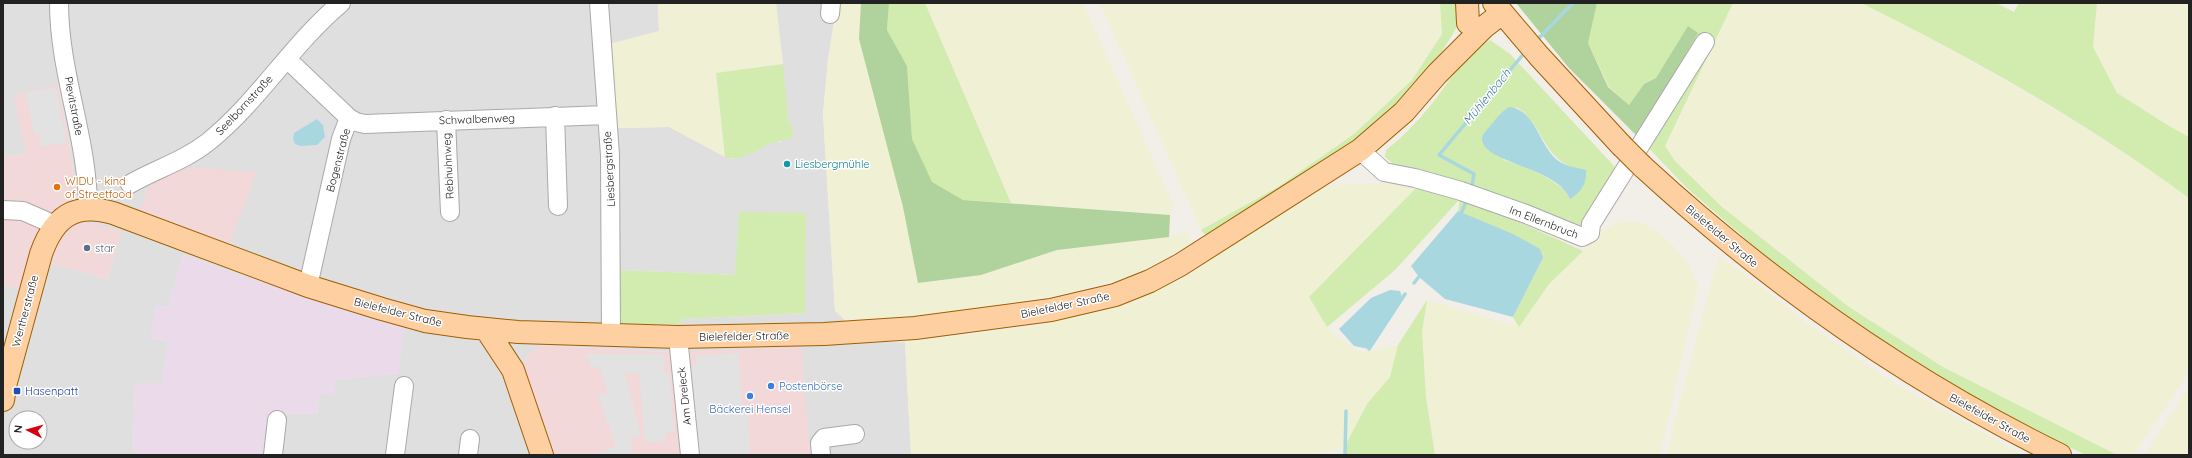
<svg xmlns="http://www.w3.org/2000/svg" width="2192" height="458" viewBox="0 0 2192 458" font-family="Quicksand,sans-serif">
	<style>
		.residential { fill: #e0dfdf; fill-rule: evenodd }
		.commercial { fill: #f2d8d9 }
		.industrial { fill: #ebdae9 }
		.farmland { fill: #f0f1d4 }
		.grass { fill: #d1ecae; fill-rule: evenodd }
		.forest { fill: #b0d29c }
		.parking { fill: #e2e2e2 }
		.water { fill: #a8d7e0 }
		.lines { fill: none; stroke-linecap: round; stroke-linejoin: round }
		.stream { stroke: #a8d7e0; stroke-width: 3.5 }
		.minor-casing { stroke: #a9a9a9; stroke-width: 20 }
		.major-casing { stroke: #9f5f00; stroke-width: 24 }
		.minor { stroke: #fff; stroke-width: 18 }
		.major { stroke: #fecfa1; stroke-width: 22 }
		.major-bridge-casing { stroke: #9f5f00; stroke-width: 24; stroke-linecap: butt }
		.major-bridge { stroke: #fecfa1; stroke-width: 22 }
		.culture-dot { fill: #0f9aa8; stroke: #fff; stroke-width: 1.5 }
		.food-dot { fill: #e8710a; stroke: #fff; stroke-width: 1.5 }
		.service-dot { fill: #5c6f8a; stroke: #fff; stroke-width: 1.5 }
		.shop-dot { fill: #3f7fe0; stroke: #fff; stroke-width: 1.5 }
		.transit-dot { fill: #1a4fb4; stroke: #fff; stroke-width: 1.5 }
		.labels { text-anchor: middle; stroke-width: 3; stroke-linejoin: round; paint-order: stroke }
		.street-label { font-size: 11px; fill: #222; stroke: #fff }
		.culture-label { font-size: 11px; fill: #0d838f; stroke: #fff; text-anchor: start }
		.food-label { font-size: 11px; fill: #c56008; stroke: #fff; text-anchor: start }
		.service-label { font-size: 11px; fill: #4e5e75; stroke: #fff; text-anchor: start }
		.shop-label { font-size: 11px; fill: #366cbe; stroke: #fff; text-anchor: start }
		.transit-label { font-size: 11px; fill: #164399; stroke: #fff; text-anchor: start }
		.water-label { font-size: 12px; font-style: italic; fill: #447ba5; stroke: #fff }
	</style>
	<rect width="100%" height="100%" fill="#f2eee8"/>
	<!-- residential -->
	<path class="residential" d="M3,3h655l1,28 -43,97 53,-1 62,32 45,-18 5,1 11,-15 -4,-7 -12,-117h61l-9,57 -5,54 12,197 10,9v23l60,-1 6,113h-96l-6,-11 -121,-94 -21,2 -126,-7 -13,10 -5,14 30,86h-287l4,-42 47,1 3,-20 16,-14 63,-7 -86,-74 -130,-44 -15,52 -12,-1 -5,32 17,3 -6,43 -27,-1 -2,72h-130v-170l21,6 9,-33 75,21 13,-48 -33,-7 -13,-39 -7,-50 -10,-50 -32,69 -23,3zM620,270l116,5 69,38 -123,6 -1,5zM16,418h24v24h-24z"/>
	<!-- commercial -->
	<path class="commercial" d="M58,85l10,50 7,50 13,38 33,8 -13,48 -75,-21 -9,33 -21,-6v-128l23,-3 -13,-59z
		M189,167l68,5 -29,75 -89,-34 11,-30z
		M540,345l127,7 134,-5 8,97 4,1 2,10h-262l-30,-86 5,-14z"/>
	<!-- industrial -->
	<path class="industrial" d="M183,255l130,44 91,27 -5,47 -63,7 -2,16 -14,-2 -3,20 -47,-1 -4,42h-133l2,-72h27l6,-42 -17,-3 5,-32 12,1z"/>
	<!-- farmland -->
	<path class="farmland" d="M658,3h118l7,61 -67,9 9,84 -56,-30 -53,1 -7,-84 50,-13z
		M837,3h24l-2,36 44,168 15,76 63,-8 76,-25 112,-13 17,-5 5,12 -44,24 -20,9 -66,18 -132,20 -84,5 -10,-9 -12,-197 5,-54z
		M925,3h158l91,203 -4,9 -159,-12z
		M1100,3h340l2,31 -30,46 -58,54 -76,53 -77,43z
		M1733,3h128l53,26 125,71 102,63 48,35v174l-56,83h-16l-174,-88 -94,-60 -127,-100 -47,-46 -10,-14z
		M2097,3h92v134l-20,-11 -52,-33 -24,-46z
		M1385,183l31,5 -107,109 18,30 11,11 19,12 8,2 33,-7 -8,32 -23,27 -23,44 -34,7h-399l-6,-113 141,-18 109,-35 164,-103z
		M1621,221l20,2 17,9 16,14 13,16 11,24 -38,169h-225l-9,-58 -4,-65 5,-32 92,27 30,-43 39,-38 10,-14z
		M1720,257l19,13 66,52 82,57 136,76h-355l7,-35 39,-147z
		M2189,388v67h-45z"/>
	<!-- grass -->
	<path class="grass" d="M889,3h36l86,200 -48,-3 -32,-18 -19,-43 -5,-73 -20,-36z
		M1440,3h19l-1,22 -22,37 -63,67 -165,109 -7,-8 77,-43 76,-53 58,-54 30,-46z
		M1597,3h136l-68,143 10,15 47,46 127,100 94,60 174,88h-31l-60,-29 -91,-51 -87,-55 -64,-48 -96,-83 -50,-52 59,-104 -9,-6 -32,51 -12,6 -15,21 -20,-18 -21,-44z
		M1861,3h135l18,9 5,-9h78l-4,44 24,46 52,33 20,11v61c-102,-75 -214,-139 -328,-195z
		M1490,40l20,14 104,112 2,7 -34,55 -184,-60 -13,-11 1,-7c17,-13 31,-28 45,-45 17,-21 34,-53 59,-65zM1516,107c25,14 27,50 56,60l-5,25c-20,-17 -40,-25 -64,-32z
		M783,64l5,56 4,7 1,9c-6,5 -11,4 -17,6 -18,4 -31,21 -51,15l-9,-84z
		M1426,187c54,17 105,40 157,64l-34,33 -30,43 -6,-10 30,-59 -85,-47 2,-12 -65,71 -68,57 -18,-30 107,-109z
		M739,212l67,1 -1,100 -123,6 -1,5h-62l1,-54 115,5z
		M1427,300l-5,32 4,65 9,58h-91v-7l23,-44 23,-27 8,-32z"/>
	<!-- forest -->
	<path class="forest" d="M861,3h28l-2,27 20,36 5,73 20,43 31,18 207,15 -1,22 -112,13 -76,25 -63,8 -15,-76 -44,-168z
		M1516,3h81l-9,40 20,44 21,18 15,-21 12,-6 32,-52 10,7 -60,104 -69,-69z"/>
	<!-- parking -->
	<path class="parking" d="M56,88l11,55 -26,3 -1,-12h-6l-8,-41z
		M739,353l3,59h6l2,43h-55l-7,-89 9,-1 -1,-9z
		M586,354h78v19h6l4,59 -9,1 1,8 -21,1 -6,-69h-14l16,62 -10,3 2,17h-38l21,-8 -18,-52 10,-3 -9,-26 -7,2z"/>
	<!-- water -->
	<path class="water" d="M1509,107c29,3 30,44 53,56 7,4 17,5 24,7 1,14 -5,22 -16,29 -12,-32 -88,-36 -88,-60 0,-5 5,-9 8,-13 6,-7 11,-14 19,-19z
		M317,119l6,6 2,12 -8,8 -17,1 -5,-2 -2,-5 1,-6z
		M1458,211l55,23 27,15 3,9 -30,59 -68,-18 -26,-22 -8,-11z
		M1390,290l10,1 2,6 -33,52 -15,-3 -15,-17 32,-31z"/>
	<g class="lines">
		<!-- stream -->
		<path class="stream" d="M1536,41l37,-38
			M1472,186l2,-12 -35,-19 87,-104
			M1460,216l6,-14
			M1414,283l7,-9
			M1369,349l36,-55
			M1345,455l1,-44"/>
		<defs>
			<path id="minor" d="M59,3c0,70 29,136 29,205
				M599,3l11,152 1,181
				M830,14l1,-11
				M287,59l62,59 -8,21 -33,147
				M555,116l3,90
				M349,118l7,4 9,2 241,-9
				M446,120l4,92
				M1360,150l24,22 31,6 46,13 65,23 56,23 8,-4 1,-9 114,-182
				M130,184c26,-15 54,-23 78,-42 50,-40 84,-98 133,-139
				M3,210l20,1 32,14
				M678,337l12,118
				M273,455l4,-35
				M395,455l9,-69
				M468,455l2,-16
				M821,455l-1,-12 4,-5 31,-4"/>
			<path id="major" d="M1467,3l1,20
				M1494,3l45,53 82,89
				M1642,166c126,116 265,214 418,289
				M486,329l27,41 29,85
				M3,400l3,-18 35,-128c13,-37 33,-52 72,-41l195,73 74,23 43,12 42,6 51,5 160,5 146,-3 91,-6 136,-18 64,-15 35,-14 30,-16 180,-115 44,-38 33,-38 47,-47 18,-14"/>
		</defs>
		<!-- minor casing -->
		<use href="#minor" class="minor-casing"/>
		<!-- major casing -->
		<use href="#major" class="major-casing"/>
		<!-- minor -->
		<use href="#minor" class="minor"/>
		<!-- major -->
		<use href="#major" class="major"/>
		<defs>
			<path id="major-bridge" d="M1621,145l21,21"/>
		</defs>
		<!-- major-bridge casing -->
		<use href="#major-bridge" class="major-bridge-casing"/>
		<!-- major-bridge -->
		<use href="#major-bridge" class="major-bridge"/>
	</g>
	<!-- markers -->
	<circle class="culture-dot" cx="787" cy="164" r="4"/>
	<circle class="food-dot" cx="57" cy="187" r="4"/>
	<circle class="service-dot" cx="87" cy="248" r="4"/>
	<g class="shop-dot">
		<circle cx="771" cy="386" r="4"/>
		<circle cx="750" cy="396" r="4"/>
	</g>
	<rect class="transit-dot" x="13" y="387" width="8" height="8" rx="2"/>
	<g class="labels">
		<!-- street labels -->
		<g class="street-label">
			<text transform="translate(244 105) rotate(-47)" y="4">Seelbornstraße</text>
			<text transform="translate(74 106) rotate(79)" y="4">Pievitstraße</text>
			<text transform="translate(477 119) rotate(-2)" y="4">Schwalbenweg</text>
			<text transform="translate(338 160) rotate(-75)" y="4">Bogenstraße</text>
			<text transform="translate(448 166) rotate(-93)" y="4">Rebhuhnweg</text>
			<text transform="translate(609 169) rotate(-93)" y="4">Liesbergstraße</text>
			<text transform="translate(1544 222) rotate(21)" y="4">Im Ellernbruch</text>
			<text transform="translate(1722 236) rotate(40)" y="4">Bielefelder Straße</text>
			<text transform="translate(1065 305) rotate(-12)" y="4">Bielefelder Straße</text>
			<text transform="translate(25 311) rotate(-75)" y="4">Wertherstraße</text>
			<text transform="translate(398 312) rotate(14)" y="4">Bielefelder Straße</text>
			<text transform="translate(744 336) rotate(-1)" y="4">Bielefelder Straße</text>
			<text transform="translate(684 396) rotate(-96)" y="4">Am Dreieck</text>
			<text transform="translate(1990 418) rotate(29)" y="4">Bielefelder Straße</text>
		</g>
		<!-- culture labels -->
		<g class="culture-label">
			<text x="795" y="168">Liesbergmühle</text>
		</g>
		<!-- food labels -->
		<g class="food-label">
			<text x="65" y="185">WIDU - kind<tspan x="65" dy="13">of Streetfood</tspan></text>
		</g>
		<!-- service labels -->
		<g class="service-label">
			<text x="95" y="252">star</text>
		</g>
		<!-- shop labels -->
		<g class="shop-label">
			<text x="779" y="390">Postenbörse</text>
			<text x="750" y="413" text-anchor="middle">Bäckerei Hensel</text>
		</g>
		<!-- transit labels -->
		<g class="transit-label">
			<text x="25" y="395">Hasenpatt</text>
		</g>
		<!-- water labels -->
		<g class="water-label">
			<text transform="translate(1487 97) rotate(-51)" y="4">Mühlenbach</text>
		</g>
	</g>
	<!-- border -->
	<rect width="2192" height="458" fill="none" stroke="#222222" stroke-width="8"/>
	<!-- north arrow -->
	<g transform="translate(28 430) rotate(276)"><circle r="19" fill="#ffffff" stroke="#a7a7a7"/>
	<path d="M0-3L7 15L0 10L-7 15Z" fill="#d3000f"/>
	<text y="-6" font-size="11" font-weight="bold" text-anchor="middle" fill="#222222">N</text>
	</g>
</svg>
